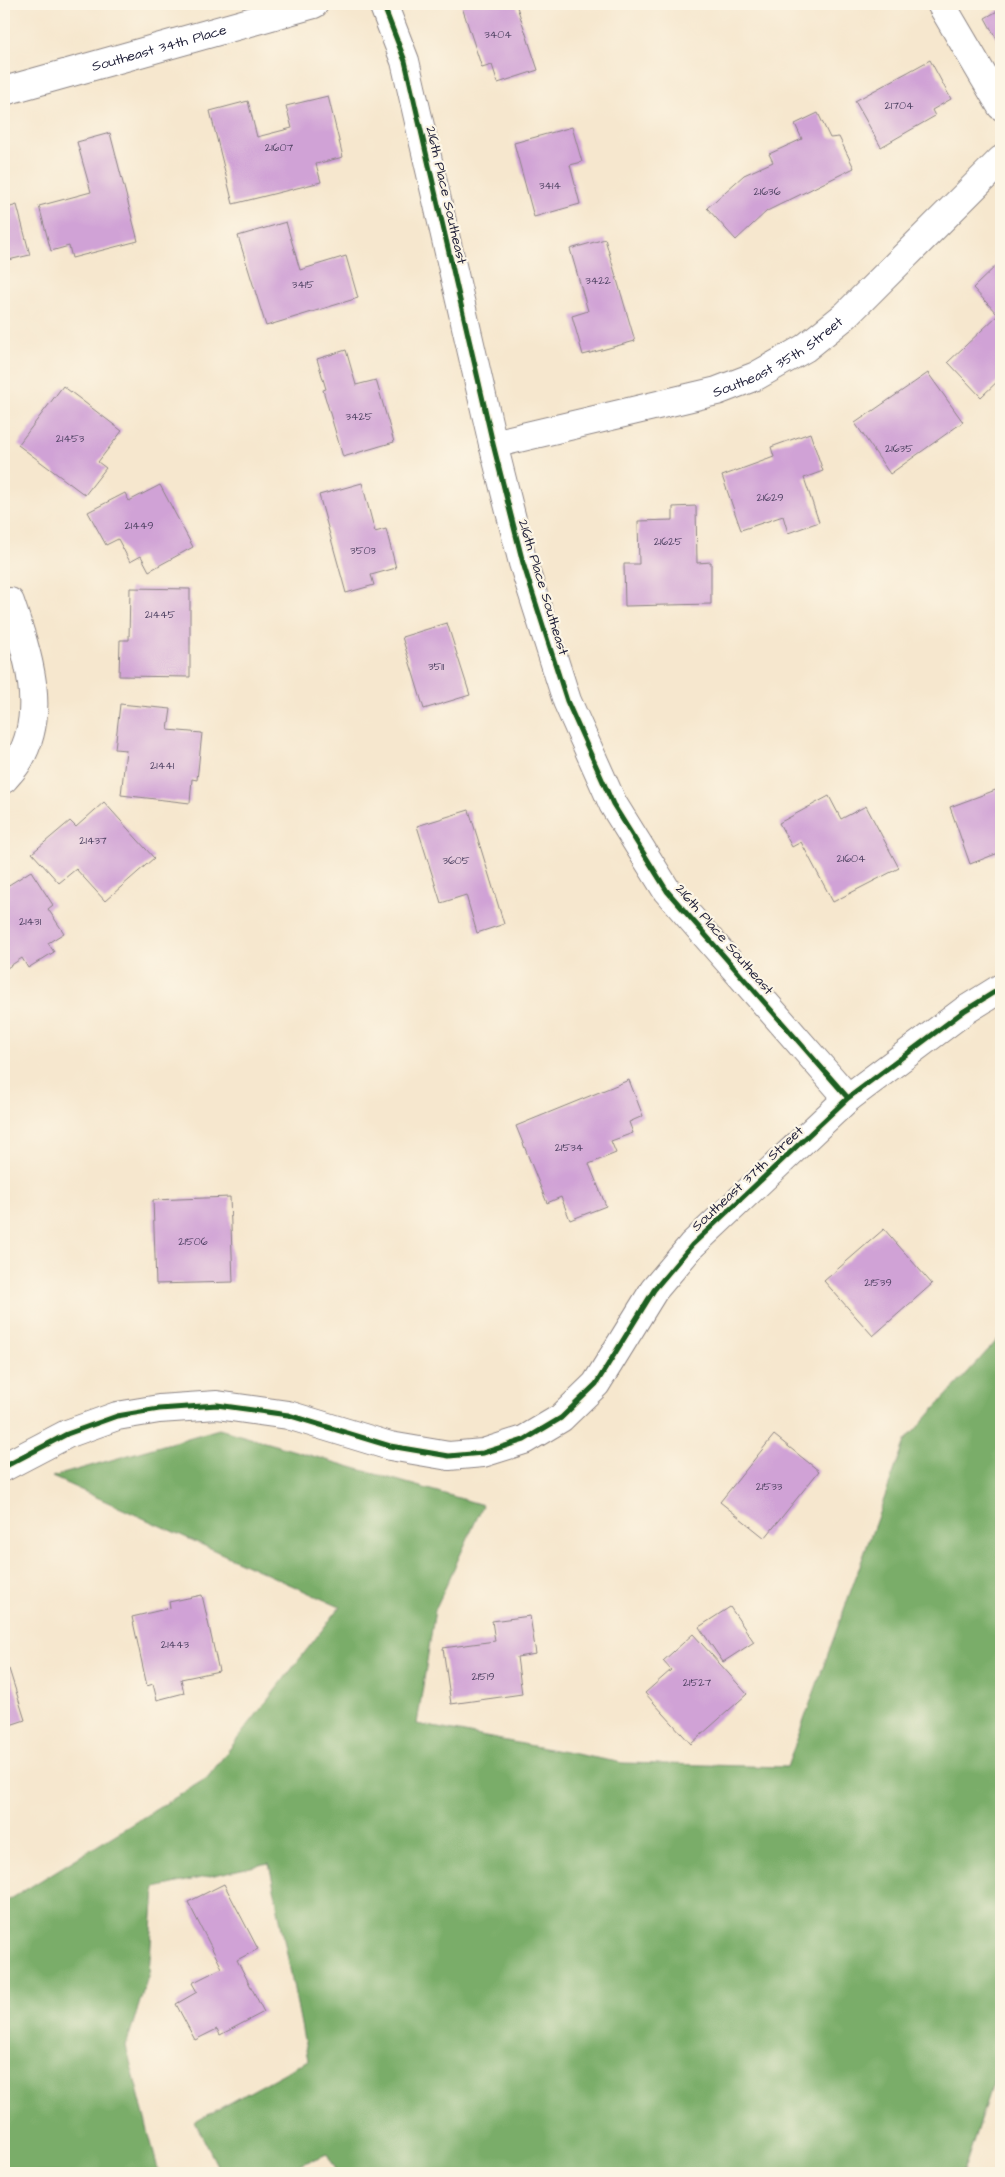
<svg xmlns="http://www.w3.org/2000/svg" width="1005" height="2177" viewBox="0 0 1005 2177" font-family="'Architects Daughter',sans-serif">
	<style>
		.forest { fill: #7aad69; stroke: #4e6852 }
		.building { fill: #d0a2d6 }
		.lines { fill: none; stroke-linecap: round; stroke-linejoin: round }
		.minor-casing { stroke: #8c8484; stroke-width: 30 }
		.minor { stroke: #fff; stroke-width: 28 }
		.cycleway-casing { stroke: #fcf5e5; stroke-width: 8 }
		.cycleway { stroke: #1b5e20; stroke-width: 5 }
		.labels { text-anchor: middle; stroke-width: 4.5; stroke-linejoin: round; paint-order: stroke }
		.number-label { font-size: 11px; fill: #4e4262 }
		.street-label { font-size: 14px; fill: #22223b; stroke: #fcf5e5 }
	</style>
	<rect width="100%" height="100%" fill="#fcf5e5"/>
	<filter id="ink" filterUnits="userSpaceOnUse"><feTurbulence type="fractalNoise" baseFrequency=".02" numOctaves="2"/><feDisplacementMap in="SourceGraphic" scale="10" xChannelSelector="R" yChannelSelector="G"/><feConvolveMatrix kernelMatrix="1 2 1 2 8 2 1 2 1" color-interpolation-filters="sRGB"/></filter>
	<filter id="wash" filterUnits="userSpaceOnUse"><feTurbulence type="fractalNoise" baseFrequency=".0096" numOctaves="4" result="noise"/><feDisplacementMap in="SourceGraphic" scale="20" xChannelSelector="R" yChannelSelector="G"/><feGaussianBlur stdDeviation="1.12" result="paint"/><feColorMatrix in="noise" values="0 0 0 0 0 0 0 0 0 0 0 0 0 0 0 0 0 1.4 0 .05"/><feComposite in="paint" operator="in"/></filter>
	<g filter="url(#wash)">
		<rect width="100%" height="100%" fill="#f6e7ce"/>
		<!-- forest -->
		<path class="forest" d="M1001,1336v720l-38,117h-625l-11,-19 -48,19h-58l-26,-51 113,-62 -39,-197 -114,25 -6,85 -23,73 33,127h-155v-270l203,-125 133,-171 -288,-130 167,-48 264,76 -48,105 -18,114 206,39 164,4 118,-326z"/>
		<g id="blocks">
			<!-- building -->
			<path class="building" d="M461,4h55l22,66 -40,13 -6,-18 -10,3z
				M1001,9v38l-16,-29z
				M930,60l21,39 -19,11 3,6 -54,31 -26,-46z
				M328,96l15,61 -27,7 5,18 -88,22 -23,-93 38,-10 9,36 35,-9 -6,-22z
				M818,113l12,25 9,-1 15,31 -87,43 -31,29 -29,-32 37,-33 29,-13 -4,-8 33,-15 -7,-15z
				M572,127l10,35 -12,3 10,39 -46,13 -20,-74z
				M110,133l28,108 -66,17 -3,-12 -18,5 -12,-45 52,-14 -14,-50z
				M17,205l13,50 -26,6v-52z
				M286,222l14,48 46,-14 12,42 -92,28 -28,-90z
				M605,239l30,102 -52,14 -11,-39 16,-5 -18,-62z
				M1001,261v117l-20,19 -33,-35 50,-47 -25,-27z
				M346,350l10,35 20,-5 18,62 -51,15 -20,-67 3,-1 -9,-30z
				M928,373l35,49 -73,52 -35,-51z
				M63,386l59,45 -24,31 8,6 -21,27 -67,-50z
				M810,433l13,38 -19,7 15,44 -31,11 -5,-17 -42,14 -19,-54 52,-19 -3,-10z
				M362,483l13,49 11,-3 10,39 -25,7 3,10 -28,8 -27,-98z
				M160,485l33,62 -44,24 -8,-15 -11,6 -12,-23 -12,6 -18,-33 37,-19 4,8z
				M696,506l1,57 14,-1v42l-86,2 -1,-42h15l-1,-43 35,-1v-13z
				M130,588l60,1v88l-71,-1 1,-36h9z
				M447,623l23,72 -46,14 -22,-72z
				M120,704l51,5 -3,21 34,3 -5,47 -5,-1 -2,24 -69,-8 5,-45 -11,-1z
				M1001,788v64l-31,12 -20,-57z
				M829,796l12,23 25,-13 33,62 -66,34 -32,-60 -9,5 -13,-24z
				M104,802l50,56 -49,43 -29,-32 -17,14 -27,-30 38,-32 6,6z
				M469,810l35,114 -27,9 -11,-38 -25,8 -24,-77z
				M31,871l22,34 -5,4 16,24 -16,10 6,9 -26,16 -6,-10 -18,12v-82z
				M629,1080l14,36 -14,6 4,11 -22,8 5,12 -27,11 17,42 -36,14 -9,-23 -14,6 -31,-77z
				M230,1197l3,85 -77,2 -3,-84z
				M884,1229l48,55 -59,52 -49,-55z
				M774,1435l45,36 -54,67 -45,-36z
				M202,1595l17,76 -38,8 3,14 -27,7 -4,-16 -6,2 -15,-69 38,-9 -1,-6z
				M730,1607l24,35 -31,20 -24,-35z
				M530,1616l6,38 -19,3 5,37 -71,10 -8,-56 52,-7 -3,-20z
				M693,1634l54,60 -56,50 -46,-51 26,-23 -8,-9z
				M9,1669l16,51 -21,7v-56z
				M224,1884l34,65 -21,11 27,52 -44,23 -3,-6 -22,11 -19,-36 21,-12 -5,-9 30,-15 -34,-66z"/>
		</g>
	</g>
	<g filter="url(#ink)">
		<use href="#blocks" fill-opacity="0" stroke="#8c8484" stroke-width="1"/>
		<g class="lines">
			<defs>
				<g id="minor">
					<path d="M383,4l22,57 88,383 30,119 44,138 46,103 54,87 181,207"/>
					<path d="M941,4l60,102"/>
					<path id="s1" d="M4,91l310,-87"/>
					<path id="s2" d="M493,444l224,-53 39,-15 49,-28 41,-33 155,-155"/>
					<path d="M4,779c5,-6 11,-12 15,-19 29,-49 8,-108 -9,-158"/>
					<path d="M4,1467l63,-33 50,-18 42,-7 58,-4 71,10 102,31 59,10 34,-3 41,-13 37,-22 35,-34 58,-94 38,-45 156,-147 116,-87 37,-23"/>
				</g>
			</defs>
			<!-- minor casing -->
			<use href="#minor" class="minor-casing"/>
			<!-- minor -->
			<use href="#minor" class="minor"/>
			<defs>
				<path id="cycleway" d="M383,4l22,57 88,383 30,119 44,138 46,103 54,87 181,207
					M4,1467l63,-33 50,-18 42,-7 58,-4 71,10 102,31 59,10 34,-3 41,-13 37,-22 35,-34 58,-94 38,-45 156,-147 116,-87 37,-23"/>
			</defs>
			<!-- cycleway casing -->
			<use href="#cycleway" class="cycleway-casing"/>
			<!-- cycleway -->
			<use href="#cycleway" class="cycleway"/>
		</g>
	</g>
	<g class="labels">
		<!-- number labels -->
		<g class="number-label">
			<text x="498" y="38">3404</text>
			<text x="899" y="109">21704</text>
			<text x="279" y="151">21607</text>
			<text x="550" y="189">3414</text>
			<text x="767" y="195">21636</text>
			<text x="598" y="284">3422</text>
			<text x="303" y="288">3415</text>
			<text x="359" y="420">3425</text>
			<text x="70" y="442">21453</text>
			<text x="899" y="452">21635</text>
			<text x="770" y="501">21629</text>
			<text x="139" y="529">21449</text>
			<text x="668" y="545">21625</text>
			<text x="363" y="554">3503</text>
			<text x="160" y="618">21445</text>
			<text x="436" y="670">3511</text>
			<text x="162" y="769">21441</text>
			<text x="93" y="844">21437</text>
			<text x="851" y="862">21604</text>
			<text x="456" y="864">3605</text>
			<text x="30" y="925">21431</text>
			<text x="569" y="1151">21534</text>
			<text x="193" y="1245">21506</text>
			<text x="878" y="1286">21539</text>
			<text x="769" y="1490">21533</text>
			<text x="175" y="1648">21443</text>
			<text x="483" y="1680">21519</text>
			<text x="697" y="1686">21527</text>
		</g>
		<!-- street labels -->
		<g class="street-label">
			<text dy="5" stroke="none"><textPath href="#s1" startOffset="161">Southeast 34th Place</textPath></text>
			<text transform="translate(447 195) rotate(77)" y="5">216th Place Southeast</text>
			<text dy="5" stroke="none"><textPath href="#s2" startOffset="300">Southeast 35th Street</textPath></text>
			<text transform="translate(544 587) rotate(73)" y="5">216th Place Southeast</text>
			<text transform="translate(725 939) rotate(49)" y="5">216th Place Southeast</text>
			<text transform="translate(747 1178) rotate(-43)" y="5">Southeast 37th Street</text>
		</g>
	</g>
	<!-- margin -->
	<rect width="1005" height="2177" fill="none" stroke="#fcf5e5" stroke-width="20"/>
</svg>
